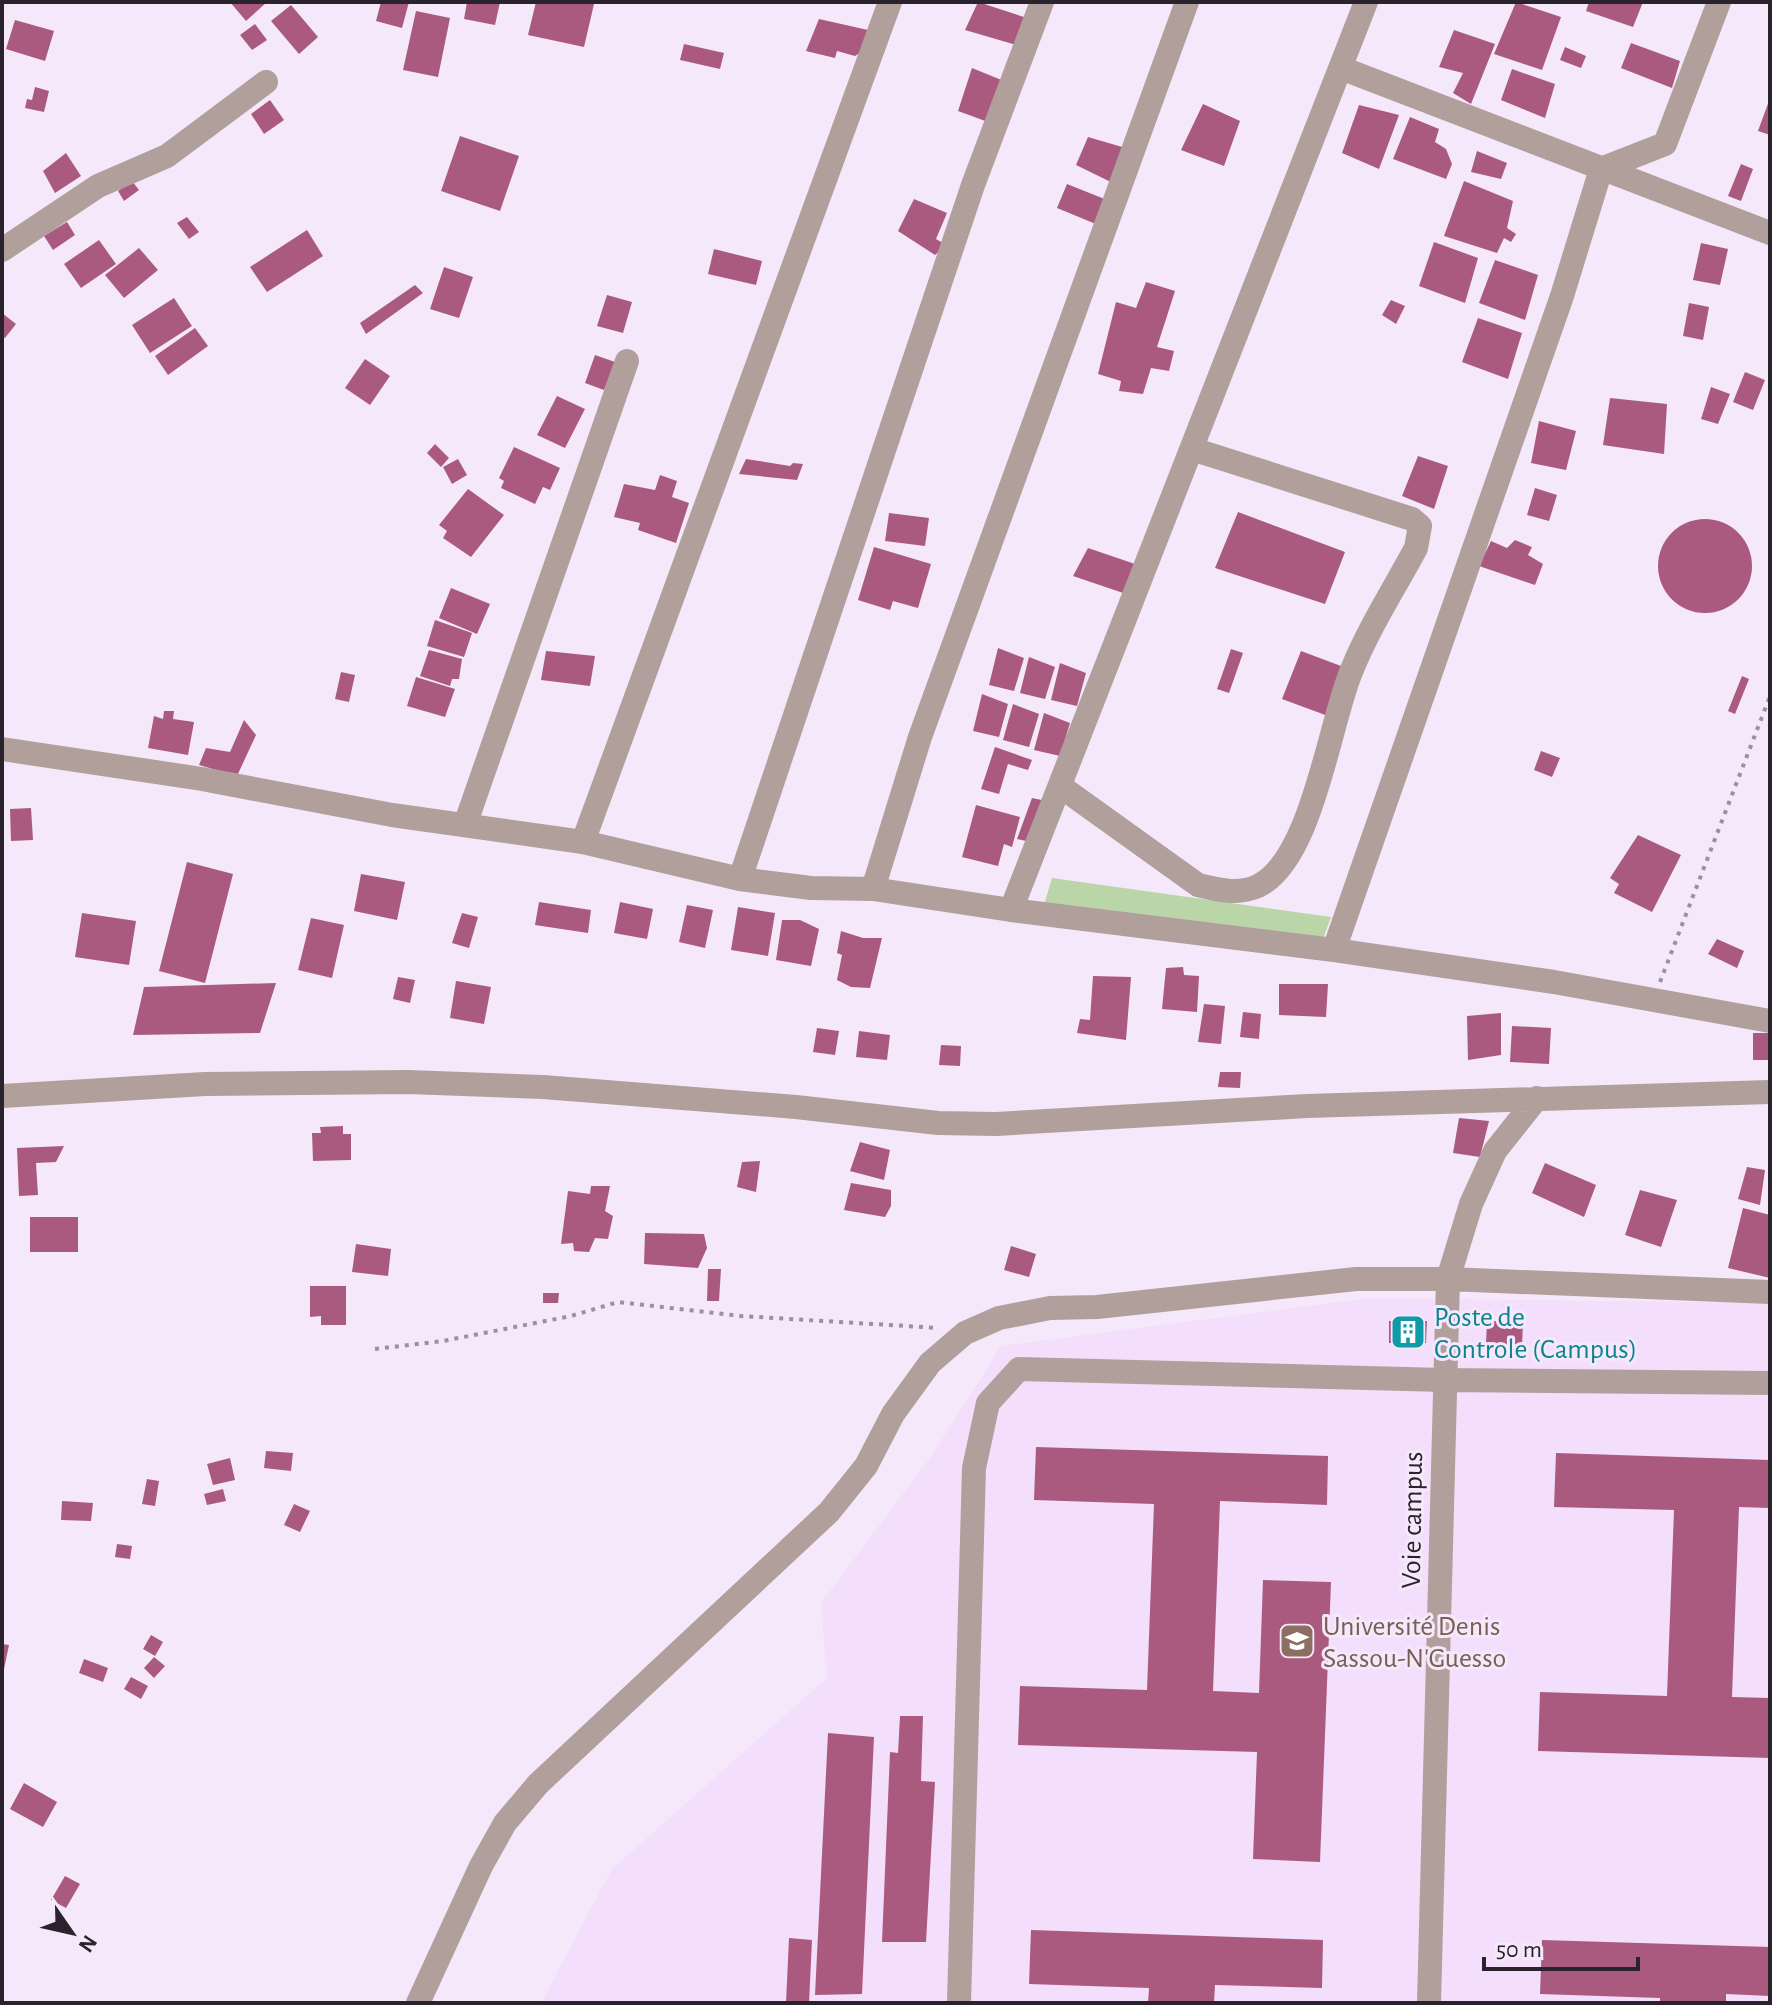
<svg xmlns="http://www.w3.org/2000/svg" width="1772" height="2005" viewBox="0 0 1772 2005" font-family="'Alegreya Sans',sans-serif">
	<style>
		.built { fill: #f3defc }
		.green { fill: #bad6a9 }
		.building { fill: #aa5a7f }
		.lines { fill: none; stroke-linecap: round; stroke-linejoin: round }
		.path { stroke: #9b90a0; stroke-width: 4; stroke-dasharray: 4 6; stroke-linecap: butt }
		.minor { stroke: #b09f9b; stroke-width: 24 }
		.labels { text-anchor: middle; stroke-width: 6; stroke-linejoin: round; paint-order: stroke }
		.culture-label { font-size: 28px; fill: #0d838f; stroke: #f5e8fb; text-anchor: start }
		.street-label { font-size: 28px; fill: #2a222d; stroke: #f5e8fb }
		.education-label { font-size: 28px; fill: #785e54; stroke: #f5e8fb; text-anchor: start }
	</style>
	<rect width="100%" height="100%" fill="#f5e8fb"/>
	<!-- built -->
	<path class="built" d="M1370,1298l400,5v700h-1229l71,-134 215,-191 -6,-75 111,-148 69,-109z"/>
	<!-- green -->
	<path class="green" d="M1052,878l279,39 -8,22 -279,-34z"/>
	<!-- building -->
	<path class="building" d="M230,2h37l-21,19z
		M381,2h28l-7,26 -26,-7z
		M467,2h33l-5,23 -31,-6z
		M536,2l58,2 -10,43 -56,-12z
		M978,2l49,16 -7,28 -55,-16z
		M1516,2l45,15 -19,53 -48,-16z
		M1589,2h54l-10,25 -47,-16z
		M291,5l27,32 -19,17 -28,-33z
		M416,11l34,7 -12,59 -35,-7z
		M819,19l49,11 -5,21 -8,5 -18,-5 -2,7 -29,-7z
		M15,20l39,11 -9,30 -39,-12z
		M255,24l12,16 -15,10 -12,-15z
		M1454,30l41,14 -24,60 -18,-11 10,-20 -24,-6z
		M1631,43l49,18 -8,27 -51,-20z
		M684,44l40,9 -4,16 -40,-9z
		M1565,47l21,9 -5,12 -21,-8z
		M972,68l32,13 -16,41 -30,-11z
		M1512,69l43,15 -10,34 -44,-18z
		M35,87l14,4 -5,21 -19,-4 2,-9 5,1z
		M1770,98v37l-12,-4z
		M270,100l14,20 -20,14 -13,-20z
		M1203,104l37,17 -16,45 -43,-16z
		M1359,105l40,10 -20,54 -37,-16z
		M1410,117l29,12 -4,13 11,7 6,15 -6,15 -53,-20z
		M460,136l59,20 -19,55 -59,-20z
		M1088,137l41,12 -12,36 -41,-20z
		M1477,151l30,12 -6,16 -30,-7z
		M66,153l15,23 -26,17 -12,-22z
		M1741,164l12,5 -12,32 -13,-5z
		M132,181l7,9 -15,11 -6,-10z
		M1464,181l49,20 -6,27 9,6 -5,8 -7,-4 -7,15 -53,-17z
		M1067,184l45,18 -9,25 -46,-19z
		M914,199l33,14 -11,26 10,6 -11,10 -37,-24z
		M187,217l12,15 -10,7 -12,-16z
		M67,222l8,13 -22,15 -9,-14z
		M307,230l16,26 -56,36 -17,-25z
		M99,240l17,24 -35,24 -17,-24z
		M1434,242l44,16 -13,45 -46,-17z
		M1701,243l27,6 -8,36 -27,-5z
		M139,248l19,22 -34,28 -19,-23z
		M714,249l48,12 -6,24 -48,-11z
		M1495,260l43,15 -13,45 -46,-17z
		M444,267l29,10 -14,41 -29,-9z
		M1146,282l29,9 -18,56 17,4 -5,20 -18,-3 -8,26 -24,-3 2,-10 -23,-7 18,-72 20,6z
		M415,285l8,8 -57,41 -6,-11z
		M607,295l25,7 -9,31 -26,-7z
		M174,298l18,28 -42,27 -18,-28z
		M1391,300l14,6 -9,18 -14,-9z
		M1689,303l20,4 -6,33 -20,-4z
		M2,313l14,11 -11,14 -3,-2z
		M1478,318l44,15 -14,46 -46,-17z
		M195,328l13,18 -40,29 -13,-19z
		M595,355l20,7 -11,28 -19,-7z
		M365,359l25,17 -20,29 -25,-17z
		M1745,372l20,8 -12,30 -20,-8z
		M1711,387l19,7 -12,30 -17,-5z
		M557,396l28,13 -20,39 -28,-13z
		M1610,398l57,6 -3,50 -61,-9z
		M1539,421l37,10 -10,39 -35,-7z
		M435,444l14,14 -8,9 -14,-14z
		M514,447l46,21 -10,22 -7,-3 -8,17 -34,-16 3,-7 -5,-3z
		M1418,456l30,10 -14,43 -32,-13z
		M458,459l9,16 -15,9 -9,-17z
		M746,459l44,7 3,-3 10,1 -6,16 -58,-6z
		M660,475l17,6 -5,16 17,6 -13,40 -38,-13 2,-7 -26,-6 10,-33 31,6z
		M1535,488l22,7 -8,26 -22,-6z
		M468,489l36,26 -33,42 -28,-19 4,-7 -8,-6z
		M1238,512l107,40 -20,52 -110,-36z
		M889,513l40,5 -4,28 -40,-5z
		M1658 566a47 47 0 1 1 94 0a47 47 0 1 1-94 0Z
		M1515,540l17,7 -4,8 15,9 -8,21 -56,-19 12,-25 16,7z
		M874,547l57,17 -13,44 -25,-7 -3,9 -32,-10z
		M1088,548l50,17 -9,30 -56,-19z
		M451,588l39,16 -13,30 -38,-16z
		M435,620l37,13 -8,24 -37,-11z
		M998,648l26,10 -10,33 -25,-6z
		M1231,649l12,4 -14,40 -12,-4z
		M429,650l33,9 -3,20h-7l-2,7 -30,-10z
		M546,651l49,5 -5,30 -49,-6z
		M1301,651l40,15 -13,50 -46,-17z
		M1029,657l26,10 -10,32 -25,-6z
		M1060,663l26,10 -9,33 -26,-6z
		M341,672l14,3 -6,27 -14,-3z
		M1742,676l7,3 -14,35 -7,-3z
		M416,677l39,12 -10,28 -38,-11z
		M982,694l26,10 -9,33 -26,-6z
		M1013,704l26,10 -10,33 -26,-7z
		M164,711h10l-1,8 21,3 -6,33 -40,-7 6,-32 9,3z
		M1044,713l26,10 -10,33 -26,-6z
		M244,720l12,15 -19,41 -38,-11 7,-17 24,4z
		M995,747l37,13 -4,10 -20,-6 -9,30 -18,-5z
		M1541,751l19,7 -8,19 -18,-7z
		M1032,798l15,3 -16,41 -14,-3z
		M976,805l44,12 -8,30 -8,-3 -6,22 -36,-9z
		M31,808l2,32 -22,1 -1,-32z
		M1638,835l43,20 -29,57 -38,-19 5,-9 -9,-6z
		M187,862l46,12 -28,109 -46,-12z
		M361,874l44,8 -8,38 -43,-9z
		M539,902l52,8 -3,23 -53,-8z
		M620,902l33,7 -6,30 -33,-6z
		M687,905l26,5 -8,38 -26,-6z
		M738,907l37,6 -7,43 -37,-6z
		M82,913l54,8 -7,44 -54,-8z
		M462,913l16,4 -9,31 -17,-5z
		M311,918l33,7 -12,53 -34,-8z
		M782,920h18l19,9 -8,37 -35,-6z
		M841,931l22,7h19l-12,50 -19,-1 -14,-7 5,-25 -5,-2z
		M1717,939l27,12 -7,17 -29,-14z
		M1183,967l1,8 15,1 -2,36 -35,-3 4,-41z
		M1093,976l38,1 -5,63 -49,-7 3,-14 10,1z
		M398,977l17,3 -5,23 -17,-4z
		M456,981l35,6 -7,37 -34,-6z
		M276,983l-16,50 -127,2 11,-48z
		M1279,984h49l-2,33 -47,-2z
		M1204,1004l21,2 -4,38 -23,-2z
		M1243,1012l18,2 -2,25 -19,-2z
		M1501,1013v42l-33,5 -1,-44z
		M1512,1026l39,2 -2,36 -39,-2z
		M817,1028l22,3 -4,24 -22,-3z
		M859,1031l31,4 -3,25 -31,-3z
		M1753,1033h17v27h-17z
		M941,1045l20,1 -1,20 -21,-1z
		M1220,1072h21l-1,16 -22,-1z
		M1459,1118l30,3 -9,36 -27,-4z
		M343,1126v8h8v26l-38,1 -1,-28h9l-1,-6z
		M860,1142l30,8 -6,30 -34,-9z
		M64,1146l-8,16 -20,1 2,32 -19,1 -2,-48z
		M760,1161l-4,31 -19,-5 5,-25z
		M1545,1163l51,22 -12,32 -52,-24z
		M1747,1167l18,3 -5,35 -22,-6z
		M851,1183l40,7v16l-6,11 -41,-7z
		M591,1186h19l-5,25 8,5 -5,23 -13,-1 -6,14 -15,-1 -1,-8 -12,1 7,-53 22,3z
		M1640,1190l37,10 -16,47 -36,-12z
		M1743,1208l27,7v63l-42,-10z
		M30,1217h48v35h-48z
		M645,1233l59,1 3,14 -9,20 -54,-4z
		M356,1244l35,5 -3,27 -36,-4z
		M1011,1246l25,8 -7,23 -25,-7z
		M708,1269h13l-2,32h-12z
		M310,1286h36v39h-25v-9l-11,1z
		M543,1293h16l-1,10h-15z
		M1389,1321h38l-1,22h-37z
		M1487,1321l36,1 -1,24 -36,-2z
		M1036,1447l292,9 -1,49 -107,-4 -7,190 46,2 4,-113 68,2 -11,280 -67,-3 4,-107 -239,-7 2,-59 127,4 7,-186 -120,-4z
		M266,1451l27,2 -2,18 -27,-3z
		M1556,1453l214,7v48l-31,-1 -7,190 38,1v60l-232,-7 2,-59 127,4 7,-186 -120,-3z
		M230,1458l5,22 -22,5 -6,-21z
		M147,1479l12,2 -4,25 -13,-2z
		M223,1489l3,12 -19,4 -3,-11z
		M62,1501l31,2 -2,18 -30,-1z
		M294,1504l16,7 -10,21 -16,-7z
		M117,1544l15,2 -2,13 -15,-2z
		M151,1635l12,7 -8,14 -12,-7z
		M2,1644l7,1 -6,29h-1z
		M154,1657l11,9 -11,12 -10,-10z
		M84,1659l24,9 -5,14 -24,-9z
		M131,1677l17,9 -7,13 -17,-10z
		M900,1716h23l-2,65 14,1 -9,160h-44l8,-190 8,1z
		M828,1733l46,4 -12,257 -47,1z
		M24,1783l33,19 -14,25 -33,-18z
		M65,1876l15,8 -14,24 -15,-8z
		M1031,1930l292,10 -1,48 -107,-3 -1,18h-66l1,-15 -120,-4z
		M789,1938l23,2 -3,63h-23z
		M1542,1940l228,7v49l-44,-2v9h-66v-5l-120,-4z"/>
	<g class="lines">
		<!-- path -->
		<path class="path" d="M1660,982l110,-286
			M375,1349l68,-8 128,-25 47,-14 123,14 198,12"/>
		<!-- minor -->
		<path class="minor" d="M1341,68l429,165
			M2,250l96,-64 69,-30 99,-74
			M2,749l200,30 190,36 191,27 157,37 71,9 62,1 138,21 323,40 220,32 216,39
			M1060,786l138,99c20,5 41,10 60,1 54,-26 71,-161 93,-214 17,-43 43,-83 65,-124l4,-22 -8,-7 -220,-70
			M465,825l162,-464
			M583,842l307,-840
			M740,879l233,-694 69,-183
			M873,889l47,-152 267,-735
			M1011,910l355,-908
			M1334,950l228,-654 39,-127 64,-25 54,-142
			M2,1096l203,-12 203,-2 135,5 253,20 142,16 58,1 311,-18 463,-14
			M418,2003l63,-137 24,-43 33,-39 291,-272 37,-46 27,-52 37,-51 35,-30 34,-15 51,-10 47,-1 259,-28h92l23,-75 24,-53 42,-53
			M959,2003l15,-535 14,-65 31,-34 425,11 326,3
			M1429,2003l19,-724 322,13"/>
	</g>
	<!-- icons -->
	<defs>
		<symbol id="building-square" viewBox="-11 -11 22 22"><rect x="-9" y="-9" width="18" height="18" rx="4" fill="#0f9aa8" stroke="#f5e8fb"/><path d="M-4-6H4V6H1V3H-1V6H-4ZM-2.5-4.3h1.7v1.8h-1.7ZM.8-4.3h1.7v1.8H.8ZM-2.5-1h1.7V.8h-1.7ZM.8-1h1.7V.8H.8Z" fill="#fff"/></symbol>
		<symbol id="university-square" viewBox="-11 -11 22 22"><rect x="-9" y="-9" width="18" height="18" rx="4" fill="#8d6e63" stroke="#f5e8fb"/><path d="M0-5L7-2L0 1L-7-2ZM-4 1L0 2.5L4 1V4Q0 6-4 4Z" fill="#fff"/></symbol>
	</defs>
	<g fill-rule="evenodd">
		<use href="#building-square" x="1388" y="1312" width="40" height="40"/>
		<use href="#university-square" x="1277" y="1621" width="40" height="40"/>
	</g>
	<g class="labels">
		<!-- culture labels -->
		<g class="culture-label">
			<text x="1434" y="1326">Poste de<tspan x="1434" dy="32">Controle (Campus)</tspan></text>
		</g>
		<!-- street labels -->
		<g class="street-label">
			<text transform="translate(1411 1520) rotate(-89)" y="10">Voie campus</text>
		</g>
		<!-- education labels -->
		<g class="education-label">
			<text x="1323" y="1635">Université Denis<tspan x="1323" dy="32">Sassou-N'Guesso</tspan></text>
		</g>
	</g>
	<!-- border -->
	<rect width="1772" height="2005" fill="none" stroke="#2a222d" stroke-width="8"/>
	<!-- north arrow -->
	<g transform="translate(72 1933) rotate(124)" stroke="#f5e8fb" stroke-width="6" paint-order="stroke">
	<path d="M0-6L14 30L0 20L-14 30Z" fill="#2a222d"/>
	<text y="-12" font-size="22" font-weight="bold" text-anchor="middle" fill="#2a222d">N</text>
	</g>
	<!-- scale -->
	<path d="M1484 1957v12h154v-12" fill="none" stroke="#2a222d" stroke-width="4"/>
	<text x="1496" y="1957" font-size="24" fill="#2a222d" stroke="#f5e8fb" stroke-width="6" paint-order="stroke">50 m</text>
</svg>
